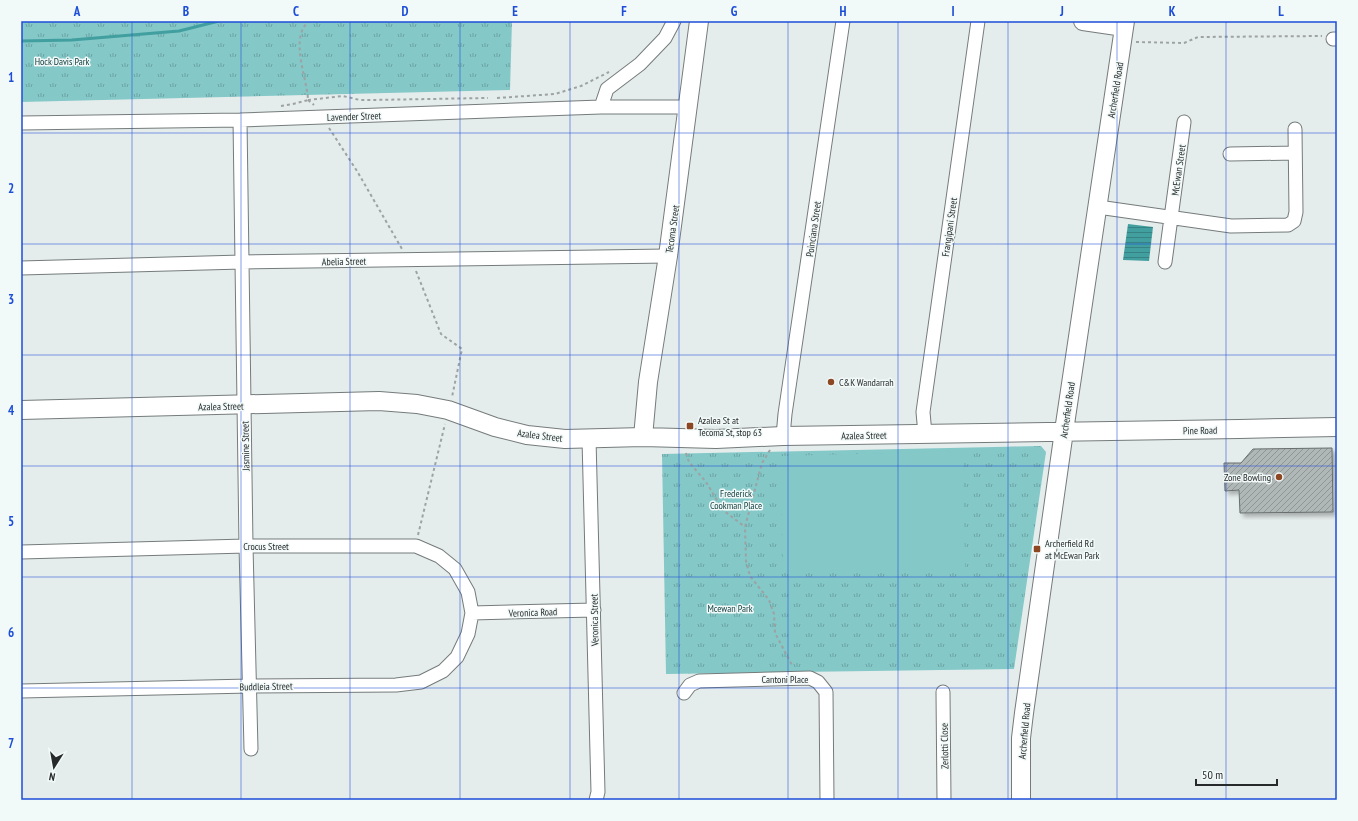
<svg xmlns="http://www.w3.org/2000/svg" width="1358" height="821" viewBox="0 0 1358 821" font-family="'PT Sans Narrow',sans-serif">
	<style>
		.park { fill: url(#park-tufts) }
		.pitch { fill: #84c8c8 }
		.water { fill: url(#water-rules) }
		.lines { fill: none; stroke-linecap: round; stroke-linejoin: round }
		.stream { stroke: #429f9f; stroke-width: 3 }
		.building { fill: url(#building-hatch); stroke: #686e6e; filter: url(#shadow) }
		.street-casing { stroke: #757b7b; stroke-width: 15 }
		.secondary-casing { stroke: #757b7b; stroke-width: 20 }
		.path { stroke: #9da2a2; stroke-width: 2; stroke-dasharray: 3 3; stroke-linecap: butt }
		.street { stroke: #fff; stroke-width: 13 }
		.secondary { stroke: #fff; stroke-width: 18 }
		.grid { fill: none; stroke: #1d4ed8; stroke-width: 1; stroke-opacity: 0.55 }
		.poi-dot { fill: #8e4723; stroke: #f2f9f9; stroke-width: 1.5 }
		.labels { text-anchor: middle; stroke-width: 3; stroke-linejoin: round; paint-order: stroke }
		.park-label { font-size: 10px; fill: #0e3a3b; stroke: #f2f9f9 }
		.street-label { font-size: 10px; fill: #272a2a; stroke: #f2f9f9 }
		.poi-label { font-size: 10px; fill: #272a2a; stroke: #f2f9f9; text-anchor: start }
		.neatline { fill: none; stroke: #1d4ed8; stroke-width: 1.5 }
		.grid-label { font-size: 13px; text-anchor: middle; font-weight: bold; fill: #1d4ed8 }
	</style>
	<defs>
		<pattern id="park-tufts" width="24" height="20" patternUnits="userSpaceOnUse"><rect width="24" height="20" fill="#84c8c8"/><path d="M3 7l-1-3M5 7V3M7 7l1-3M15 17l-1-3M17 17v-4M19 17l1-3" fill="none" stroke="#6ca3a3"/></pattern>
		<pattern id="water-rules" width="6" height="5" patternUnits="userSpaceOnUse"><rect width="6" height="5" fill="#429f9f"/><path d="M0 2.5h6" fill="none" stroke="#378282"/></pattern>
		<pattern id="building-hatch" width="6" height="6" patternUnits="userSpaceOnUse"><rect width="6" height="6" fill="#b0b7b7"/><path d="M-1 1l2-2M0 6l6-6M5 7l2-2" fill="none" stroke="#8f9595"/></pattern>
		<filter id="shadow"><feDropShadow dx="3.5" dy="3.5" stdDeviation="2" flood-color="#0004"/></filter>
	</defs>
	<rect width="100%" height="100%" fill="#e5ecec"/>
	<!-- park -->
	<path class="park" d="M21,21h491l-2,69 -489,12z
		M1041,446l5,6 -32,217 -348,5 -4,-220z"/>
	<!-- pitch -->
	<path class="pitch" d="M963,451l2,118 -182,2 -3,-115z"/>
	<!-- water -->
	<path class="water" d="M1128,224l25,3 -4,34 -26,-1z"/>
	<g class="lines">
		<!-- stream -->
		<path class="stream" d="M21,41l51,-1 107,-9 40,-10"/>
	</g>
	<!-- building -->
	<path class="building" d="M1332,448l1,64 -93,1 -1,-23 -14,1 -1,-28h17l12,-14z"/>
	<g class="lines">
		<defs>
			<path id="street" d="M1333,39h4
				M601,107l6,-18 33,-25 25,-26 9,-17
				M240,120l6,426 5,203
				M21,123l219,-3 361,-13h86
				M1230,154l65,-1
				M1098,207l133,19 57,-1 6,-4 2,-9 -1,-83
				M1165,262l19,-140
				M21,268l221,-6 426,-6
				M925,434l-2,-22 55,-391
				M783,436l2,-22 58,-393
				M589,439l9,353 -2,8
				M21,552l225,-6h170l23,10 16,13 13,23 4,21 -4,21 -11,23 -14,14 -22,11 -25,3 -146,1 -229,5
				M472,613l122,-3
				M943,692l1,108
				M684,693l6,-8 9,-4 111,-3 8,4 8,10 1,108"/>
			<path id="secondary" d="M1083,21l41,6
				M21,410l358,-9 38,3 31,6 47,17 32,8 38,4 78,-2 73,2 67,-3 456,-7 98,-2
				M643,437l5,-55 20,-126 31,-235
				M1021,800v-62l3,-25 40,-282 61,-410"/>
		</defs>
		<!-- street casing -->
		<use href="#street" class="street-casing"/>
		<!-- secondary casing -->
		<use href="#secondary" class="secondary-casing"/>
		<!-- path -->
		<path class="path" d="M1136,42l48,1 14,-6 124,-1
			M497,98l58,-4 26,-8 28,-14
			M308,100l6,5
			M308,100l35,-4 17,4h10l118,-2
			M281,106l12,-2 15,-4c-1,-23 -19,-62 1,-79
			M329,128l28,43 45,78
			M416,271l25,63 21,15 -10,48
			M770,450l-8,13 -17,64 1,34 4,15 19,24 5,14 1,19 18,34
			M686,453l3,9 17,20 17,28 22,17
			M418,535l27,-111"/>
		<!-- street -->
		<use href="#street" class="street"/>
		<!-- secondary -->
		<use href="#secondary" class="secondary"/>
	</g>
	<!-- grid -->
	<path class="grid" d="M132,21v779M241,21v779M350,21v779M460,21v779M570,21v779M679,21v779M788,21v779M898,21v779M1008,21v779M1117,21v779M1226,21v779M21,133h1316M21,244h1316M21,355h1316M21,466h1316M21,577h1316M21,688h1316"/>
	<!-- markers -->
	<g class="poi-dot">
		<circle cx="831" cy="382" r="4"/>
		<rect x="686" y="422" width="8" height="8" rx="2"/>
		<circle cx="1279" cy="477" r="4"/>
		<rect x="1033" y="545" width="8" height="8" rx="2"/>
	</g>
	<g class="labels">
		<!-- park labels -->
		<g class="park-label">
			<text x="62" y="65">Hock Davis Park</text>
			<text x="736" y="497">Frederick<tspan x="736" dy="12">Cookman Place</tspan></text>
			<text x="730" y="612">Mcewan Park</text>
		</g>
		<!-- street labels -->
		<g class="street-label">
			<text transform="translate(1115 90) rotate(-81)" y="4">Archerfield Road</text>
			<text transform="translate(354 116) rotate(-2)" y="4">Lavender Street</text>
			<text transform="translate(1178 170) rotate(-82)" y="4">McEwan Street</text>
			<text transform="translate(949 227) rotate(-82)" y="4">Frangipani Street</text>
			<text transform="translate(672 229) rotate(-82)" y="4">Tecoma Street</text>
			<text transform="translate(813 229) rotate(-82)" y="4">Poinciana Street</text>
			<text transform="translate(344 261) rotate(-1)" y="4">Abelia Street</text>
			<text transform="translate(221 406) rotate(-1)" y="4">Azalea Street</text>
			<text transform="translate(1067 410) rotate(-82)" y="4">Archerfield Road</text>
			<text transform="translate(1200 430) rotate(-1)" y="4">Pine Road</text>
			<text transform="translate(540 435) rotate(7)" y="4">Azalea Street</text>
			<text transform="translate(864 435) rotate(-1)" y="4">Azalea Street</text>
			<text transform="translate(245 446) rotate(-91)" y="4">Jasmine Street</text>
			<text x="266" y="550">Crocus Street</text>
			<text transform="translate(533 612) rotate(-2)" y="4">Veronica Road</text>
			<text transform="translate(594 620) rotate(-91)" y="4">Veronica Street</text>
			<text x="785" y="683">Cantoni Place</text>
			<text transform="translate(266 686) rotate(-1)" y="4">Buddleia Street</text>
			<text transform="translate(1024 731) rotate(-85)" y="4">Archerfield Road</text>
			<text transform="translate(944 746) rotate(-91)" y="4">Zerlotti Close</text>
		</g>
		<!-- poi labels -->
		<g class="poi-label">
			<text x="839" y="386">C&amp;K Wandarrah</text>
			<text x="698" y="424">Azalea St at<tspan x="698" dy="12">Tecoma St, stop 63</tspan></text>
			<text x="1271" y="481" text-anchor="end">Zone Bowling</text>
			<text x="1045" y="547">Archerfield Rd<tspan x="1045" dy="12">at McEwan Park</tspan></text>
		</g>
	</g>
	<!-- border -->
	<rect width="1358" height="821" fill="none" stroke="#f2f9f9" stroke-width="44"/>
	<!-- north arrow -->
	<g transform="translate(54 767) rotate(191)" stroke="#f2f9f9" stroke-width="3" paint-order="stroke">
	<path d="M0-3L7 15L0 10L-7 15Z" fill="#272a2a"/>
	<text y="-6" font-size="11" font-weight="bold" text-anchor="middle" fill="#272a2a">N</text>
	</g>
	<!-- scale -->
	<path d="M1196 779v6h81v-6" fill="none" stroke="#272a2a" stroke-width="2"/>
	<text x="1202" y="779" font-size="12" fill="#272a2a" stroke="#f2f9f9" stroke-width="3" paint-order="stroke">50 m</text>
	<rect x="22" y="22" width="1314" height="777" class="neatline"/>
	<g class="grid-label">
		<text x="77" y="16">A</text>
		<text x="186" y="16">B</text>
		<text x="296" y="16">C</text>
		<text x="405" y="16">D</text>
		<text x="515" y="16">E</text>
		<text x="624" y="16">F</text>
		<text x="734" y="16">G</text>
		<text x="843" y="16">H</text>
		<text x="953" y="16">I</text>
		<text x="1062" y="16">J</text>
		<text x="1172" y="16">K</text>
		<text x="1281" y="16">L</text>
		<text x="11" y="82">1</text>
		<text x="11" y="193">2</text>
		<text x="11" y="304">3</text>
		<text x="11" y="415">4</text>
		<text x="11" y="526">5</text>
		<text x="11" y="637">6</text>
		<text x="11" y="748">7</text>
	</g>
</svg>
